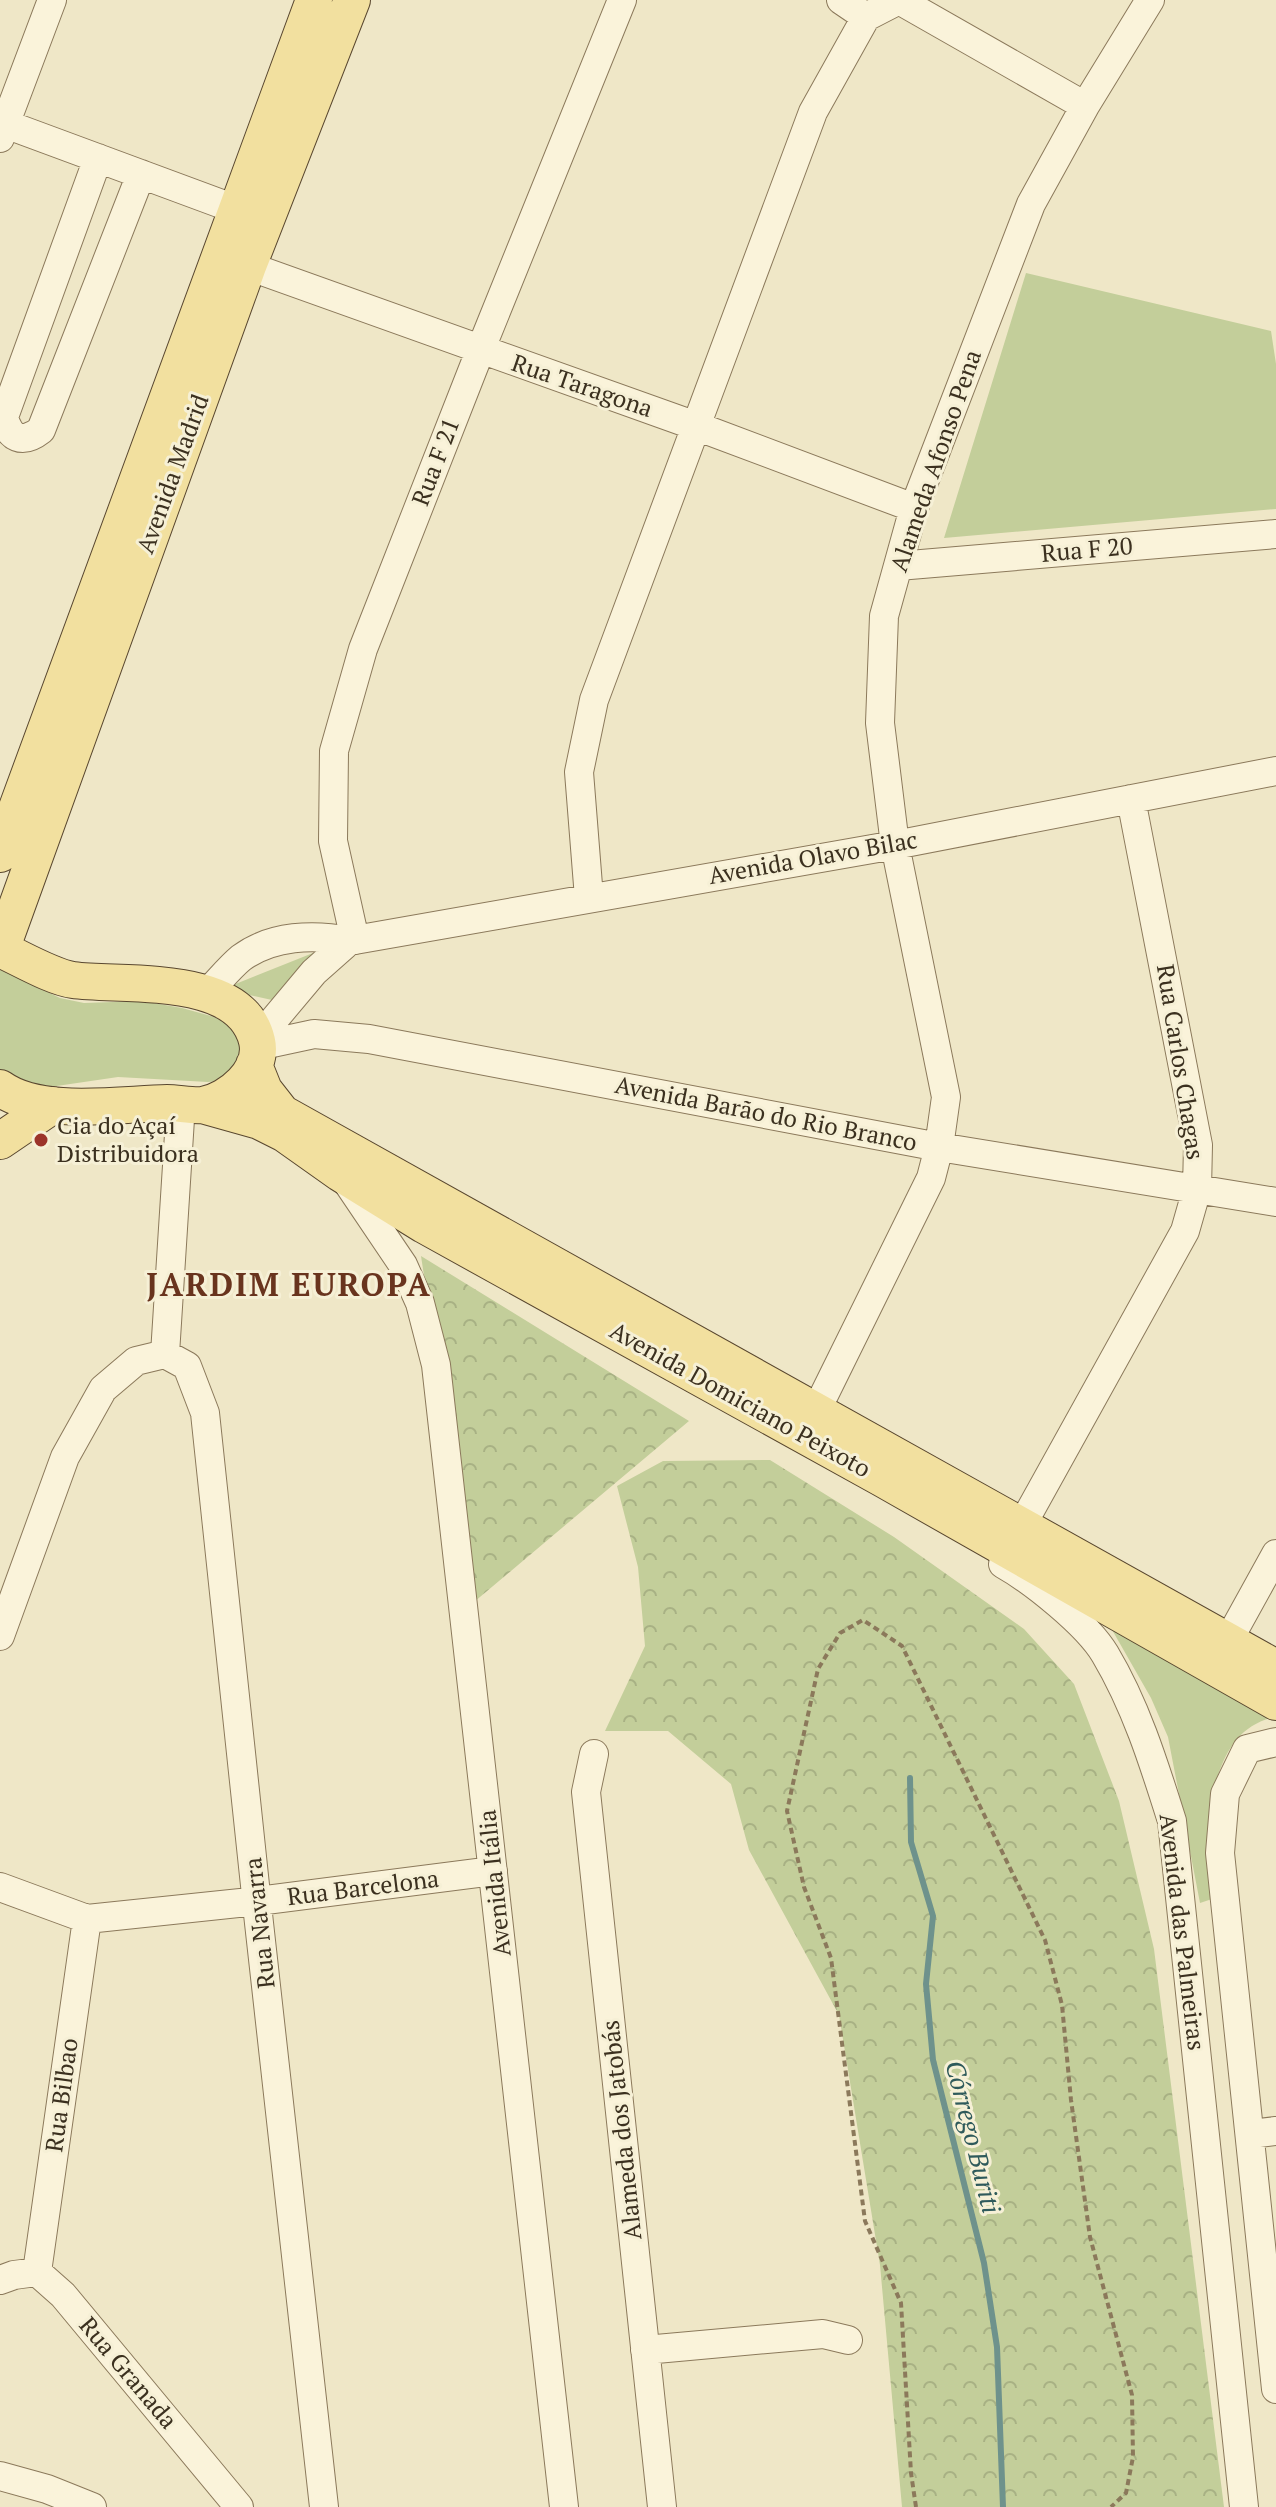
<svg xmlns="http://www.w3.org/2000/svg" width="1276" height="2507" viewBox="0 0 1276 2507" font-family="'PT Serif',serif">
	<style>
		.green { fill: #c3ce9a }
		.forest { fill: url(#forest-crowns) }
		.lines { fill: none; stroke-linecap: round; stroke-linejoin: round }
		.stream { stroke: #6e928c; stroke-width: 6 }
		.minor-casing { stroke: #8b795b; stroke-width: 30 }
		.major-casing { stroke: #59472f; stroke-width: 38 }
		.path { stroke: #8b795b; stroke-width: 4; stroke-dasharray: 6 4; stroke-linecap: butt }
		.minor { stroke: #faf3da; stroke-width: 28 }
		.major { stroke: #f2e09f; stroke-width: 36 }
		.poi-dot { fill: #9c342a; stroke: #f6f0d6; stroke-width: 3 }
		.labels { text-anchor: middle; stroke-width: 6; stroke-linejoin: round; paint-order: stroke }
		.street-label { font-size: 24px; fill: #3b301f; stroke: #f6f0d6 }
		.poi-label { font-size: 24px; fill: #3b301f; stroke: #f6f0d6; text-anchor: start }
		.water-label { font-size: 26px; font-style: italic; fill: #2f5a5b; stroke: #f6f0d6 }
		.district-label { font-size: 32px; font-weight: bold; letter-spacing: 2px; fill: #69341e; stroke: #f6f0d6 }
	</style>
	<defs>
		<pattern id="forest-crowns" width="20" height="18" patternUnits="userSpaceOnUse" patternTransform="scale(2)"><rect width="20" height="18" fill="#c3ce9a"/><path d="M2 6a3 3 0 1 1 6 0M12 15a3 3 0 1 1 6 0" fill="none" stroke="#a8b184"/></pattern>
	</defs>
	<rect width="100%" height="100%" fill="#efe7c7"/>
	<!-- green -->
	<path class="green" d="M1026,273l245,58 5,33v145l-332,29z
		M318,951l-46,49 -49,-11z
		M0,969l60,29 24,5 58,-2 40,7 29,8 20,8 14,23 -16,33 -21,2 -90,-5 -75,11 -16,-2 -27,-15z
		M1103,1614l173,102c-34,9 -48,29 -59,62l-5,121 -12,4 -32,-166 -17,-39z"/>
	<!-- forest -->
	<path class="forest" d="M421,1256l268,165 -215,181z
		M770,1460l124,77 130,92 50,55 45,117 35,148 70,558h-322l-22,-242 -41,-250 -90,-165 -18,-66 -63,-53h-63l40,-85 -7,-79 -21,-81 46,-25z"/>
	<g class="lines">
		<!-- stream -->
		<path class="stream" d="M910,1778l1,64 22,74 -7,68 7,76 51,203 13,84 6,160"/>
		<defs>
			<path id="minor" d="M841,0l25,17
				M0,122l254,94
				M0,138l52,-138
				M98,158l-94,259c5,21 18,28 37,13l100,-256
				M248,266l448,160 218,82
				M898,566l378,-32
				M589,898l-10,-126 15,-72 219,-588 53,-95 33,-17 186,106
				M355,940l-22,-99 1,-90 29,-102 117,-298 142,-351
				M206,994c12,-12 23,-26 35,-36 31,-23 73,-24 108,-17l546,-96 381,-74
				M257,1040l57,-68 35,-31
				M258,1046l56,-12 55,5 570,108 337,55
				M347,1182l56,83 17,38 16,62 128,1142
				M165,1354l22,12 18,47 54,510 65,584
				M165,1354l16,-251
				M817,1409l114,-231 8,-31 7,-50 -51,-252 -15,-122 4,-107 30,-108 117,-304 54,-98 65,-106
				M1022,1525l163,-294 12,-42 1,-44 -67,-346
				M1003,1564c30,17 84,60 102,90 31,52 49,110 67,167l72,686
				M0,1636l65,-179 38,-68 33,-28 29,-7
				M1228,1641l48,-87
				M1276,1742l-29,7 -22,45 -5,59 56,536
				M594,1754l-8,38 76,715
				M0,1887l87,32 171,-18 235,-30
				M1251,2134l25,-3
				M37,2272l50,-353
				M0,2280l14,-5 23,-3 26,23 176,212
				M645,2350l178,-16 25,6
				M0,2476l47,13 45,18"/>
			<path id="major" d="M0,854l314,-854
				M0,949c20,9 52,28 73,31 51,7 168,-8 184,61 7,30 -27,59 -54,64 -11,1 -25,-2 -36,-2 -48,1 -127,14 -167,-15
				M1,950l247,-684 104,-266
				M254,1065l10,25 18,23 994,555
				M202,1105l57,16 26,13 55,39 84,52 459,254 393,223
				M0,1141l53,-36"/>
		</defs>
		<!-- minor casing -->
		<use href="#minor" class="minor-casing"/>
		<!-- major casing -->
		<use href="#major" class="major-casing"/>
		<!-- path -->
		<path class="path" d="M916,2507l-5,-34 -10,-170 -36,-82 -34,-263 -27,-71 -17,-76 31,-142 22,-36 23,-13 39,26 143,294 17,65 9,95 19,137 42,158 1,62 -7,36 -15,14"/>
		<!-- minor -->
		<use href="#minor" class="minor"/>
		<!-- major -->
		<use href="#major" class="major"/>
	</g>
	<!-- markers -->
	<circle class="poi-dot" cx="41" cy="1140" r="8"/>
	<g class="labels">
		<!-- street labels -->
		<g class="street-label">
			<text transform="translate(582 386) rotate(19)" y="8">Rua Taragona</text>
			<text transform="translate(936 461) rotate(-71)" y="8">Alameda Afonso Pena</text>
			<text transform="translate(436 462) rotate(-69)" y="8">Rua F 21</text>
			<text transform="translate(173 474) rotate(-70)" y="8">Avenida Madrid</text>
			<text transform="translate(1087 550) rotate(-5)" y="8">Rua F 20</text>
			<text transform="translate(813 858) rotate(-10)" y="8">Avenida Olavo Bilac</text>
			<text transform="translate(1180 1062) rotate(81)" y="8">Rua Carlos Chagas</text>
			<text transform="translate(766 1114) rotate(11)" y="8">Avenida Barão do Rio Branco</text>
			<text transform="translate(740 1400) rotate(29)" y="8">Avenida Domiciano Peixoto</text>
			<text transform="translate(495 1883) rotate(-96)" y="8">Avenida Itália</text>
			<text transform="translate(363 1888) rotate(-7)" y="8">Rua Barcelona</text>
			<text transform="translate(260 1923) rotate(-96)" y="8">Rua Navarra</text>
			<text transform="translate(1182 1932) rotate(83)" y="8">Avenida das Palmeiras</text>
			<text transform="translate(62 2095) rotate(-82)" y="8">Rua Bilbao</text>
			<text transform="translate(622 2130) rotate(-96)" y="8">Alameda dos Jatobás</text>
			<text transform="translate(128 2373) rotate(50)" y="8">Rua Granada</text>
		</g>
		<!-- poi labels -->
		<g class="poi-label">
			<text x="57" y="1134">Cia do Açaí<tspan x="57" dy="28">Distribuidora</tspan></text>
		</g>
		<!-- water labels -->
		<g class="water-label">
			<text transform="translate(973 2137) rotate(76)" y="9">Córrego Buriti</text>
		</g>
		<!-- district labels -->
		<g class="district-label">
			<text x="289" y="1296">JARDIM EUROPA</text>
		</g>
	</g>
</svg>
